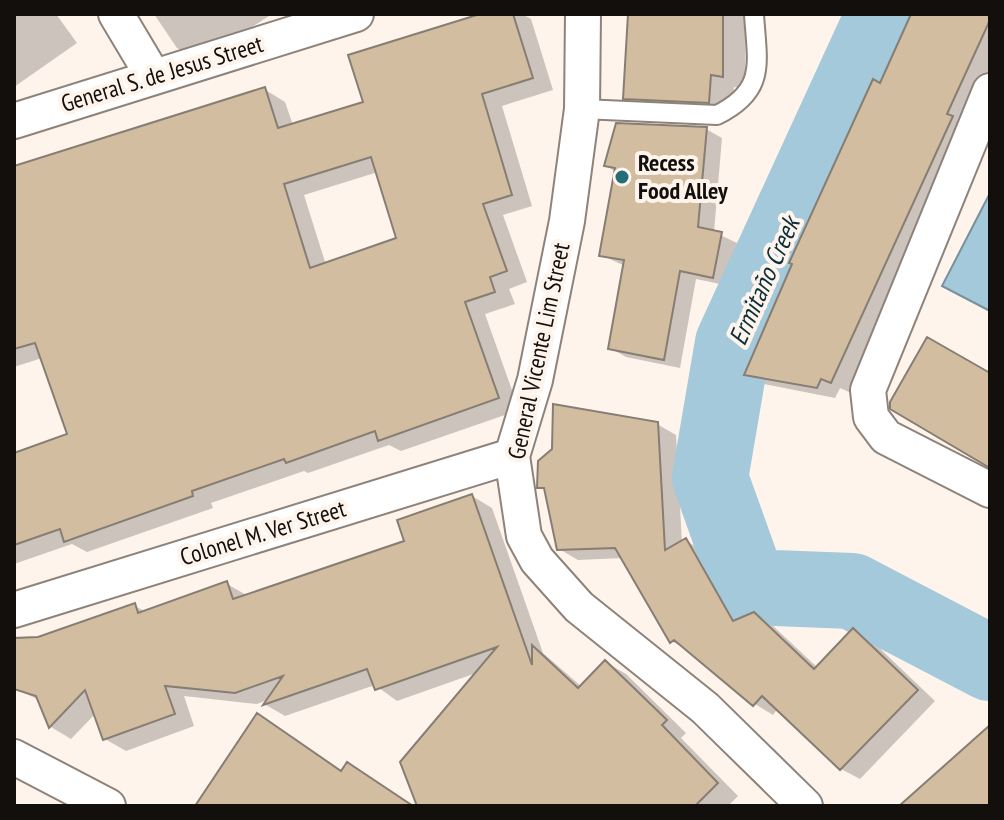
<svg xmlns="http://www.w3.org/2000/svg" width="1004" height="820" viewBox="0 0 1004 820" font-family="'PT Sans Narrow',sans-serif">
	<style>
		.water { fill: #a4c9da; stroke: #78919c; stroke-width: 2 }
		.shadow { fill: #0003; fill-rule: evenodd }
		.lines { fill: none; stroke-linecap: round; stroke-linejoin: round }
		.river { stroke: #a4c9da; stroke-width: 76 }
		.building { fill: #d3bda1; stroke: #867e73; stroke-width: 2; fill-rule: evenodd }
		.service-casing { stroke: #8e837b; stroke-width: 22 }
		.minor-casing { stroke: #8e837b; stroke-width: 38 }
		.service { stroke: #fff; stroke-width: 18 }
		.minor { stroke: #fff; stroke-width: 34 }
		.poi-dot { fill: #256e78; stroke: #fef4ec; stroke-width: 3 }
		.labels { text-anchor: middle; stroke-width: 8; stroke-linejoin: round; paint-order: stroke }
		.street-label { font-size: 24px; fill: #130f0c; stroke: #fef4ec }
		.poi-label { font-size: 24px; font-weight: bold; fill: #130f0c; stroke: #fef4ec; text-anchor: start }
		.water-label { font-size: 26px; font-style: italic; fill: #0c2e3b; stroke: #fef4ec }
	</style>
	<rect width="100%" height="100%" fill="#fef4ec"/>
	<!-- water -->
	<path class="water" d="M990,193v118l-48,-25z"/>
	<!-- shadow -->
	<path class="shadow" d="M14,14h42l21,29 -63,44z
		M154,14h118l-72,47 -23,-13z
		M487,14h35l9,5 22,71 -51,16 30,100 -29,9 24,67 -18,7 6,15 -30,10 34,96 -118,41 -12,-6 -81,28 -4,-2 -93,32 2,5 -126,44 -15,-8 -58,20v-109l56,-20 -28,-77 -28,9v-199l250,-79 21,13 8,23 72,-22zM378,172l21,67 -73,26 -22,-70z
		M629,14h117l-1,75 -11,-2 -3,28 -83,-4 -23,-13z
		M913,14h77v56l-24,53 5,3 -122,266 -9,-4 -5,10 -71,-14 -18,-10z
		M706,129l16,9 -8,94 23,11 -7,43 -34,-7 -16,89 -54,-11 -16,-9 15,-82 -24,-11 16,-83 -11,-6z
		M657,424l19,11 6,108 4,-2 18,10 39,68 11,-4 19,11 45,42 36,-38 18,11 63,60 -75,78 -19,-10 -63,-61 -5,7 -18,-11 -64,-53 -20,-10 -48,-83 -45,2 -19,-11 -12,-58 -8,-4z
		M472,496l20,12 51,145 39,34 23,-25 21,12 60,59 -5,5 57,58 -10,10h-309l60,-134 -82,29 -22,-16 -90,31 -19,-11 3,-6 -12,5 -73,-8 10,30 -68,25 -21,-12 -9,-26 -25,26 -20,-12 -10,-26 -27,-13v-48l24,-1 97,-33 11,6 81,-28 21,12 159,-54z"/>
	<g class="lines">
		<!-- river -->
		<path class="river" d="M884,14l-151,329 -23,135 39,109 103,4 138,72"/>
	</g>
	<!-- building -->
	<path class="building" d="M480,14h33l20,64 -51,16 30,101 -29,9 24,67 -17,6 5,15 -30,10 34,96 -121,43 -3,-10 -89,32 -2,-4 -92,32 1,5 -129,46 -4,-13 -46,16v-92l53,-19 -32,-91 -21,6v-183l251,-79 13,41 85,-26 -15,-47zM371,157l25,81 -86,30 -26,-84z
		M628,14h95v63l-12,-2 -2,28 -86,-4z
		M911,14h79v6l-43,94 6,2 -122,267 -10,-4 -4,9 -73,-13 48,-111 -3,-1 84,-184 7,4z
		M616,123l91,4 -9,100 24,5 -9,46 -33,-7 -16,89 -56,-11 16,-89 -25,-4 16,-88 -11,-2z
		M927,337l63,36v95l-100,-59v-7z
		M553,404l105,18 7,128 21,-12 47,83 21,-9 60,57 39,-41 65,62 -78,80 -78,-74 -9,10 -79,-66 -4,3 -55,-95 -58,2 -13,-62h-7l1,-27 14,-12z
		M472,494l60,171v-20l46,43 27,-28 62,60 -5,5 56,58 -23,23h-278l-17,-44 97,-115 -122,43 -8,-21 -104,36 20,-29 -48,17 -70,-7 10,28 -72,26 -18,-50 -36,38 -13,-32 -22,-7v-51l24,-1 97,-34 3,10 89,-32 6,18 171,-58 -7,-21z
		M257,713l84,58 6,-9 66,44h-218z
		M990,725v81h-91z"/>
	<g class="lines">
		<defs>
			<path id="service" d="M582,109l135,6c50,-25 40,-52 37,-101"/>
			<path id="minor" d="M116,14l37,62
				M583,14l-1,95 -15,112 -32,159 -23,76 12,80 13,24 42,47 126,101 100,98
				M990,91l-122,299 3,27 15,20 104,53
				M14,121l342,-107
				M14,610l498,-154
				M14,757l94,49"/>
		</defs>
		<!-- service casing -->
		<use href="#service" class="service-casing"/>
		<!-- minor casing -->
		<use href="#minor" class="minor-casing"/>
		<!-- service -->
		<use href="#service" class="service"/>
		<!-- minor -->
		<use href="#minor" class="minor"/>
	</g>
	<!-- markers -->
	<circle class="poi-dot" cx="622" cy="177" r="8"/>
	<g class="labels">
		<!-- street labels -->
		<g class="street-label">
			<text transform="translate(162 74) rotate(-17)" y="8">General S. de Jesus Street</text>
			<text transform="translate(539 351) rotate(-78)" y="8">General Vicente Lim Street</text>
			<text transform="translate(263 533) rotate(-17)" y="8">Colonel M. Ver Street</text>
		</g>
		<!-- poi labels -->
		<g class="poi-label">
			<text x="638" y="171">Recess<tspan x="638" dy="28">Food Alley</tspan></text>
		</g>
		<!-- water labels -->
		<g class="water-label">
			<text transform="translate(764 281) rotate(-66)" y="9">Ermitaño Creek</text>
		</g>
	</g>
	<!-- border -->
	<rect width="1004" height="820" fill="none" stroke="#130f0c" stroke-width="32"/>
</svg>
